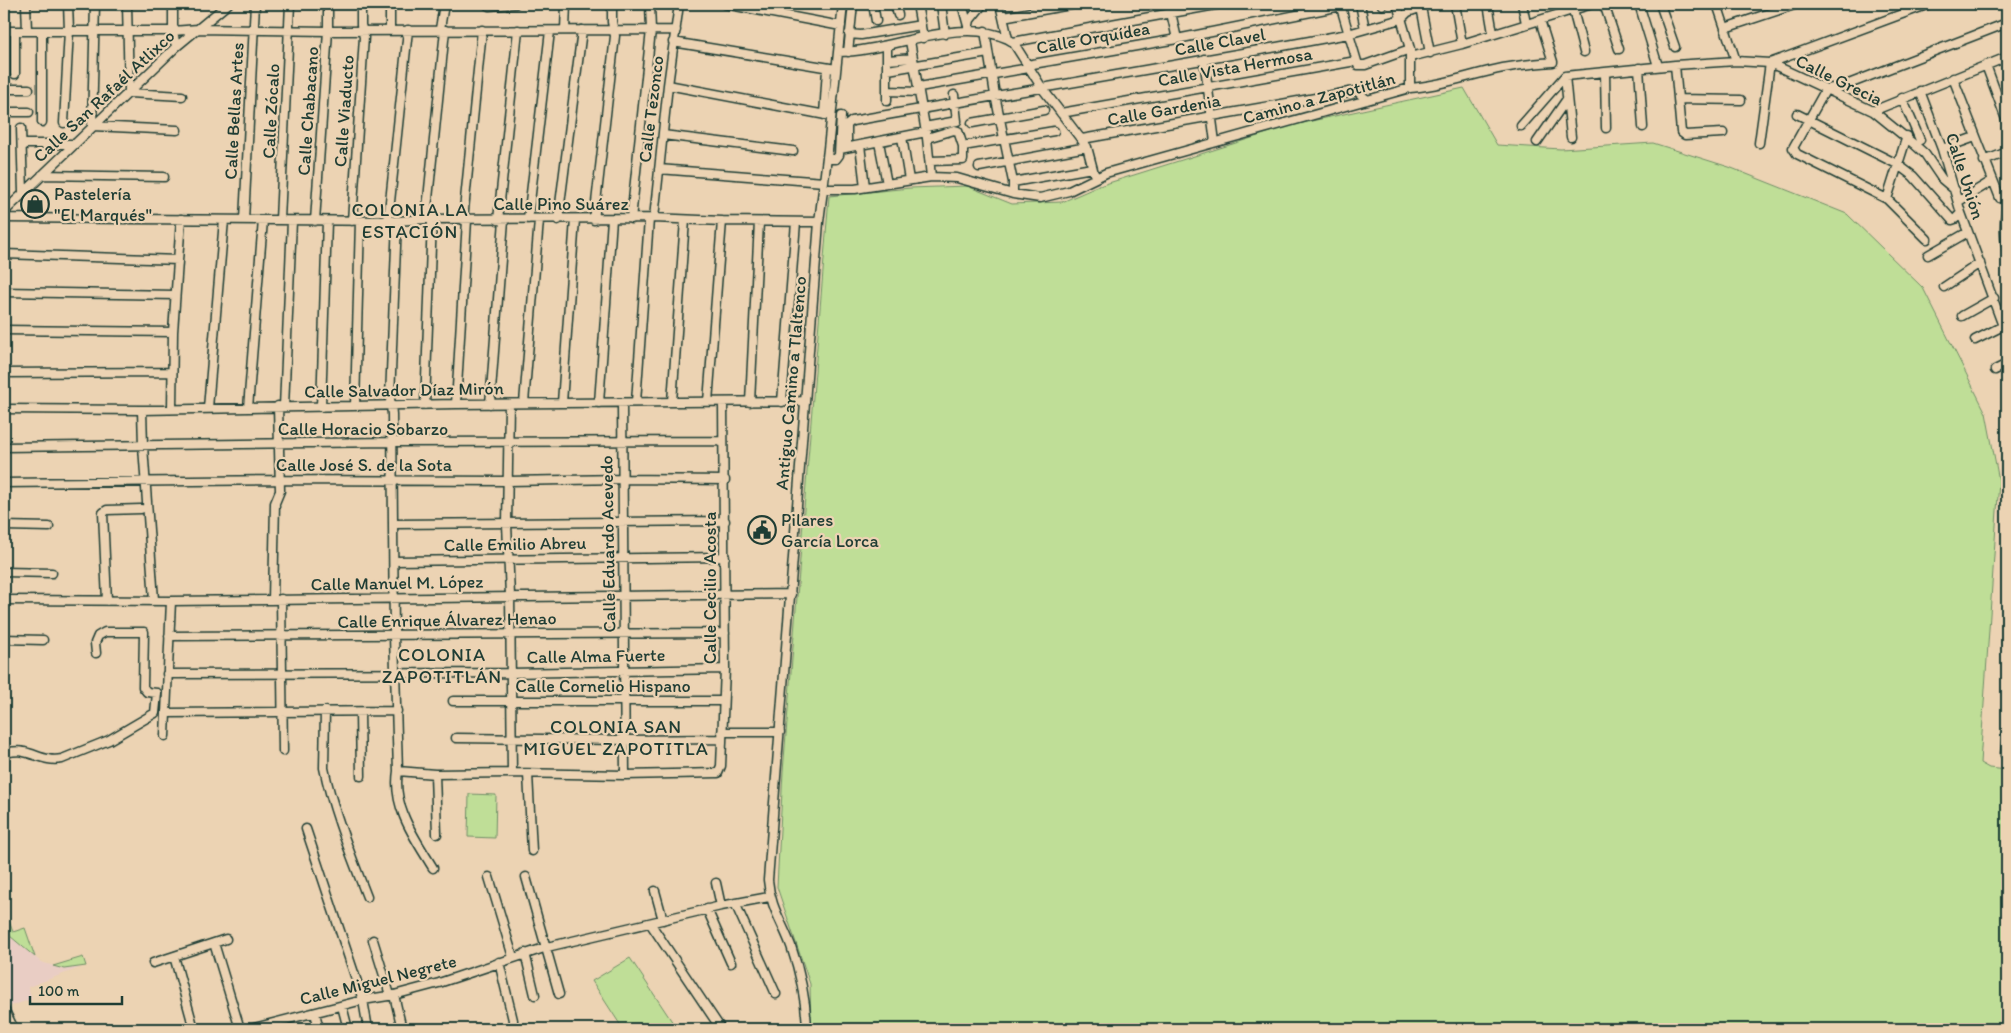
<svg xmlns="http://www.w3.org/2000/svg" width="2011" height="1033" viewBox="0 0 2011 1033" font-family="Itim,sans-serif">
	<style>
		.built { fill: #e9cdc4 }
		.green { fill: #bfde97; stroke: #6f8e66 }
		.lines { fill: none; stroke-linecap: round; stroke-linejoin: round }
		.minor-casing { stroke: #1f3d34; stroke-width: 11 }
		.minor { stroke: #ecd3b3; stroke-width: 8 }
		.labels { text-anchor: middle; stroke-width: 4.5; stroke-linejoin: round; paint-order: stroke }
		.street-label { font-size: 18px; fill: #1f3d34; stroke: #ecd3b3 }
		.poi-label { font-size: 18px; fill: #1f3d34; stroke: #ecd3b3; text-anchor: start }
		.neighbourhood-label { font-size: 19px; letter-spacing: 1px; fill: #1f3d34; stroke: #ecd3b3 }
	</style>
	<rect width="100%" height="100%" fill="#ecd3b3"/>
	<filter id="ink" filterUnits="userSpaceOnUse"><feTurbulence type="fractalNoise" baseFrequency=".02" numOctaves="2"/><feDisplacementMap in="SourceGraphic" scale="10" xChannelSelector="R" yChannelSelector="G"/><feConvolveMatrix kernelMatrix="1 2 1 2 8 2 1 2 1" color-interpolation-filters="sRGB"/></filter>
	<g filter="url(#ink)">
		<!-- built -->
		<path class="built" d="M4,931l37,31 23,7 18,-2 -54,20 4,12 -24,8 -4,-8z"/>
		<!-- green -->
		<path class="green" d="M1464,88l33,57 64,4 92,-6 76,24 118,47 76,74 63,125 13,68 -19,282 9,5 18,2v259h-1196l-1,-45 -33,-97 6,-115 46,-576 81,-8 57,-2 45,18 50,-2 37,-16 194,-61z
			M469,794l27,1 -1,43 -27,-1z
			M6,913l7,19 12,-4 10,29 -31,-26v-17z
			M83,957l3,9 -22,3 -11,-3z
			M630,958l45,68 -5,3h-47l-31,-48z"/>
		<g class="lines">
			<defs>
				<path id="minor" d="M26,4l1,27
					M95,4l-3,122 85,4
					M127,4l2,89 53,3
					M173,4v27l3,16
					M486,4l3,2 26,-2
					M725,4l116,22
					M873,4l3,17
					M895,4l3,11
					M917,4l6,34
					M941,4l4,30
					M962,4l6,22
					M1000,4l8,35 5,3 29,46 45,59 8,30
					M1169,4l8,35
					M1340,4l18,61h7l45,-16
					M1360,4l5,25
					M1382,4v1
					M1397,4l13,45v39
					M1455,4l7,40
					M1488,4l5,29
					M1522,4l4,19
					M1604,4l15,45
					M1639,4l19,62
					M1660,4l15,43
					M1717,4l19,57
					M1421,7l9,46
					M1573,10l11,42
					M1003,17l73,-13
					M1401,19l7,-7 23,-8
					M1725,28l72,-24
					M440,29l4,-25
					M565,30l1,-26
					M968,30l2,-10 13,-16
					M4,31h169l25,-2 130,2 348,-1
					M15,31v43
					M390,31v-27
					M985,31l10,64 18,87v12
					M849,34l12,1 60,-10
					M910,41l17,97 4,39
					M673,42l163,27
					M1013,42l208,-38
					M838,52c54,0 119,-37 170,-13
					M848,52l5,-48
					M1410,57l52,-13 130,-40
					M1204,59l11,83
					M888,60l25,-2
					M1770,63l103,48 42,34 10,9 17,25 13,11
					M1027,65l150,-26 164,-33
					M1675,65l6,67 4,3 38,-2
					M1986,65l21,57
					M1639,68l4,59
					M888,70l100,-17
					M1605,72l1,56
					M1565,76l110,-11 61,-4 34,2 159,-59
					M1565,76l6,61
					M1953,78l47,120
					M668,85l163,31
					M919,87l110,-19
					M4,89h25
					M887,91l32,1
					M1920,91l22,58 19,64 42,113
					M1902,98l18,42
					M1678,99l63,1
					M887,101v-56
					M1873,111l134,-54
					M4,112h25
					M1061,113l295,-52
					M1797,114l100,50 16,12 39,44 3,-1 6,-6
					M824,115l3,-46
					M42,122v-91
					M64,123l5,-93 -1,-26
					M972,123l72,-13
					M1521,126l44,-50
					M925,127l32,-6 -3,-26
					M21,128l2,64
					M663,135l130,16
					M902,137l7,43
					M927,138l27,-8 4,1 5,15v14l-33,1
					M1082,139l267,-47 8,-1 10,9
					M879,142l8,42
					M1537,142l30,-43
					M1759,143l11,-80
					M22,144h51
					M860,145l5,42
					M963,146l91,-15
					M847,147v-22l5,-4 425,-74 71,-13 53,-15
					M840,149l86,-17
					M1942,149l33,-12
					M827,159h9l3,-4 2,-39
					M1984,161l23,-9
					M979,167l108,-20
					M659,169l165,13
					M42,175l122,2
					M1013,182l79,-14
					M823,189h32l76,-12 26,1 56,16 27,4 29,-7 37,-18 304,-85c32,-2 62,-14 93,-20 17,-3 33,-5 50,-6l-13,-42
					M1887,199l20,-63
					M1959,201l33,-20
					M2007,206c-3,15 -3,29 0,45
					M4,212l172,-165 52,-43
					M4,218l393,3 29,-2 228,-1 68,3 97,1
					M654,218l14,-133 11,-81
					M426,219l19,-189
					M528,219l22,-188
					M631,219l20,-189 -1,-26
					M244,220l11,-216
					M280,220l10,-216
					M463,220l19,-190
					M498,220l20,-190
					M558,220l24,-190
					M594,220l21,-184 -3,-14v-18
					M315,221l13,-190v-27
					M352,221l12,-184 -3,-12v-21
					M388,221l20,-191
					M397,221l-7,177 2,16 2,222 4,135c-6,37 17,67 35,97
					M1927,239l-40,-40 -90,-45 -4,-6 33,-59 15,-2 166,-64
					M4,254l174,6
					M1928,255l40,-23
					M1944,287l36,-24
					M4,292l171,3
					M1962,316l32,-18
					M4,330l169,2
					M1975,340l32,-16
					M1995,370l12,-6
					M4,373l168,-1
					M636,402l13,-183
					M672,402l13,-182
					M708,402l14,-181
					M750,402l9,-180
					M782,402l14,-180
					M524,403l15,-183
					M562,403l13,-184
					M599,403l13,-184
					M622,403l3,372
					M456,404l11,-184
					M490,404l14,-184
					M509,404l-2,120 3,72 2,177
					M425,405l7,-185
					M355,406l5,-185
					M284,407l8,-186
					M321,407l6,-186
					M208,408l16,-188
					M248,408l15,-188
					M4,409l138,1 314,-6 349,-3
					M172,409l1,-77 8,-113
					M142,410l1,36 11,154
					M4,447l388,-5 331,-1
					M4,483l275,-3 229,1 114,-2 103,1
					M394,524l331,-3
					M4,526l45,1
					M394,561l331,-4
					M4,572l48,1
					M281,599l2,152
					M4,600l167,1 620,-7
					M273,600l2,-97 5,-12 -2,-85
					M107,601l-4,-88 4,-3 34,-1
					M169,636l556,-3
					M4,639l39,1
					M167,674l344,-1 214,-4
					M453,701h270
					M325,711l-1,57c9,44 27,87 43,129
					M360,712l1,64
					M167,713l230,-2
					M722,732h58
					M165,736l6,-135
					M456,738l169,2 96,-1
					M4,753c6,-1 14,-3 20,-1 14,3 23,10 38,7l47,-19 46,-27 2,-20 -10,-1 -4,-5 1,-55h-39l-7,4 -3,7 1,10
					M2005,755l2,-22
					M398,771l37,3 77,-1 113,2 93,-2 3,-7 4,-97 -2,-267
					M435,774l2,60
					M528,774l4,77
					M306,829l57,171 5,29
					M489,877l24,80
					M526,877l33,117
					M716,883l5,23
					M655,891l8,29
					M735,903l41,91
					M707,909l24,54
					M650,923l69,103
					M373,940l17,55
					M214,943l26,86
					M525,953l10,42
					M174,956l20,73
					M499,962l14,58
					M153,963l73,-24
					M394,995l8,34
					M342,1006l6,23
					M4,1009l10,20
					M315,1013l4,16
					M250,1029l113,-29 31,-5 45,-12 108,-36 174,-41 48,-9
					M807,1029c-1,-28 -7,-57 -16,-83 -9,-24 -21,-40 -23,-66l51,-658 9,-73 15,-145"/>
			</defs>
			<!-- minor casing -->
			<use href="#minor" class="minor-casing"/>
			<!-- minor -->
			<use href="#minor" class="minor"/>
		</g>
	</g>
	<!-- icons -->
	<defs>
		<symbol id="shop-ring" viewBox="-11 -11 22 22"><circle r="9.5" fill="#ecd3b3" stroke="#1f3d34" stroke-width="1.5"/><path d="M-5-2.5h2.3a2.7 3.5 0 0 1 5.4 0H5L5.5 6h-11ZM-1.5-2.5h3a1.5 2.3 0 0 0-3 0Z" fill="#1f3d34"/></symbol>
		<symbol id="civic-ring" viewBox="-11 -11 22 22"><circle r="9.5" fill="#ecd3b3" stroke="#1f3d34" stroke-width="1.5"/><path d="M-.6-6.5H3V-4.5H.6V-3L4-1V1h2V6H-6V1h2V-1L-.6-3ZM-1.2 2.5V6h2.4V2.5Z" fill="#1f3d34"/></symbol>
	</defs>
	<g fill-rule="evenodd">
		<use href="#shop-ring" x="19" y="188" width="32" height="32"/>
		<use href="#civic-ring" x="746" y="514" width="32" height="32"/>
	</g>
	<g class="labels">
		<!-- street labels -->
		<g class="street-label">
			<text transform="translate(1093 38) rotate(-10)" y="6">Calle Orquídea</text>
			<text transform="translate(1220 42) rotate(-10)" y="6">Calle Clavel</text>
			<text transform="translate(1235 67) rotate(-10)" y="6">Calle Vista Hermosa</text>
			<text transform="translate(1839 80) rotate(26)" y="6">Calle Grecia</text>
			<text transform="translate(104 96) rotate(-43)" y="6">Calle San Rafaél Atlixco</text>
			<text transform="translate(1319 98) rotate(-15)" y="6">Camino a Zapotitlán</text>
			<text transform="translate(651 109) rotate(-83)" y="6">Calle Tezonco</text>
			<text transform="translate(1164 110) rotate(-10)" y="6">Calle Gardenia</text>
			<text transform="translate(234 111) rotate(-87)" y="6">Calle Bellas Artes</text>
			<text transform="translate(271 111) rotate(-87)" y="6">Calle Zócalo</text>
			<text transform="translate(308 111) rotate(-86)" y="6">Calle Chabacano</text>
			<text transform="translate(344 111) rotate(-86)" y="6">Calle Viaducto</text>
			<text transform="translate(1965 176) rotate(72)" y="6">Calle Unión</text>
			<text x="561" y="210">Calle Pino Suárez</text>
			<text transform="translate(791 383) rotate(-85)" y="6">Antiguo Camino a Tlaltenco</text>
			<text transform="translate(404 390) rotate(-1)" y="6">Calle Salvador Díaz Mirón</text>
			<text x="363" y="435">Calle Horacio Sobarzo</text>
			<text x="364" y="471">Calle José S. de la Sota</text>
			<text transform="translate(515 544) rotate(-1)" y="6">Calle Emilio Abreu</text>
			<text transform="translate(608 544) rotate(-91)" y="6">Calle Eduardo Acevedo</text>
			<text transform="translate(397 583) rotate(-1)" y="6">Calle Manuel M. López</text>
			<text transform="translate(710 588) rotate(-90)" y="6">Calle Cecilio Acosta</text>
			<text transform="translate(447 620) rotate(-1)" y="6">Calle Enrique Álvarez Henao</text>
			<text transform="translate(596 656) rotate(-1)" y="6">Calle Alma Fuerte</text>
			<text x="603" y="692">Calle Cornelio Hispano</text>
			<text transform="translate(378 980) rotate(-14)" y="6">Calle Miguel Negrete</text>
		</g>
		<!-- poi labels -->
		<g class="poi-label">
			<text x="54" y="200">Pastelería<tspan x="54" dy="21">"El Marqués"</tspan></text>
			<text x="781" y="526">Pilares<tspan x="781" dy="21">García Lorca</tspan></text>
		</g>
		<!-- neighbourhood labels -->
		<g class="neighbourhood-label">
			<text x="410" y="216">COLONIA LA<tspan x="410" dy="22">ESTACIÓN</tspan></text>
			<text x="442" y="661">COLONIA<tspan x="442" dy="22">ZAPOTITLÁN</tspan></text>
			<text x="616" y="733">COLONIA SAN<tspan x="616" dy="22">MIGUEL ZAPOTITLA</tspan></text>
		</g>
	</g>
	<!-- margin -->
	<rect width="2011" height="1033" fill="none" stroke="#ecd3b3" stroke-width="20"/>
	<rect x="10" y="10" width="1991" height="1013" fill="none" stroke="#1f3d34" stroke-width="2" filter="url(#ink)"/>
	<!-- scale -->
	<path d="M30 996v8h92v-8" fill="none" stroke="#1f3d34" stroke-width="2.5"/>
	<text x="38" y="996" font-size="15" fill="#1f3d34" stroke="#ecd3b3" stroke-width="4" paint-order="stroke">100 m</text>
</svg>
